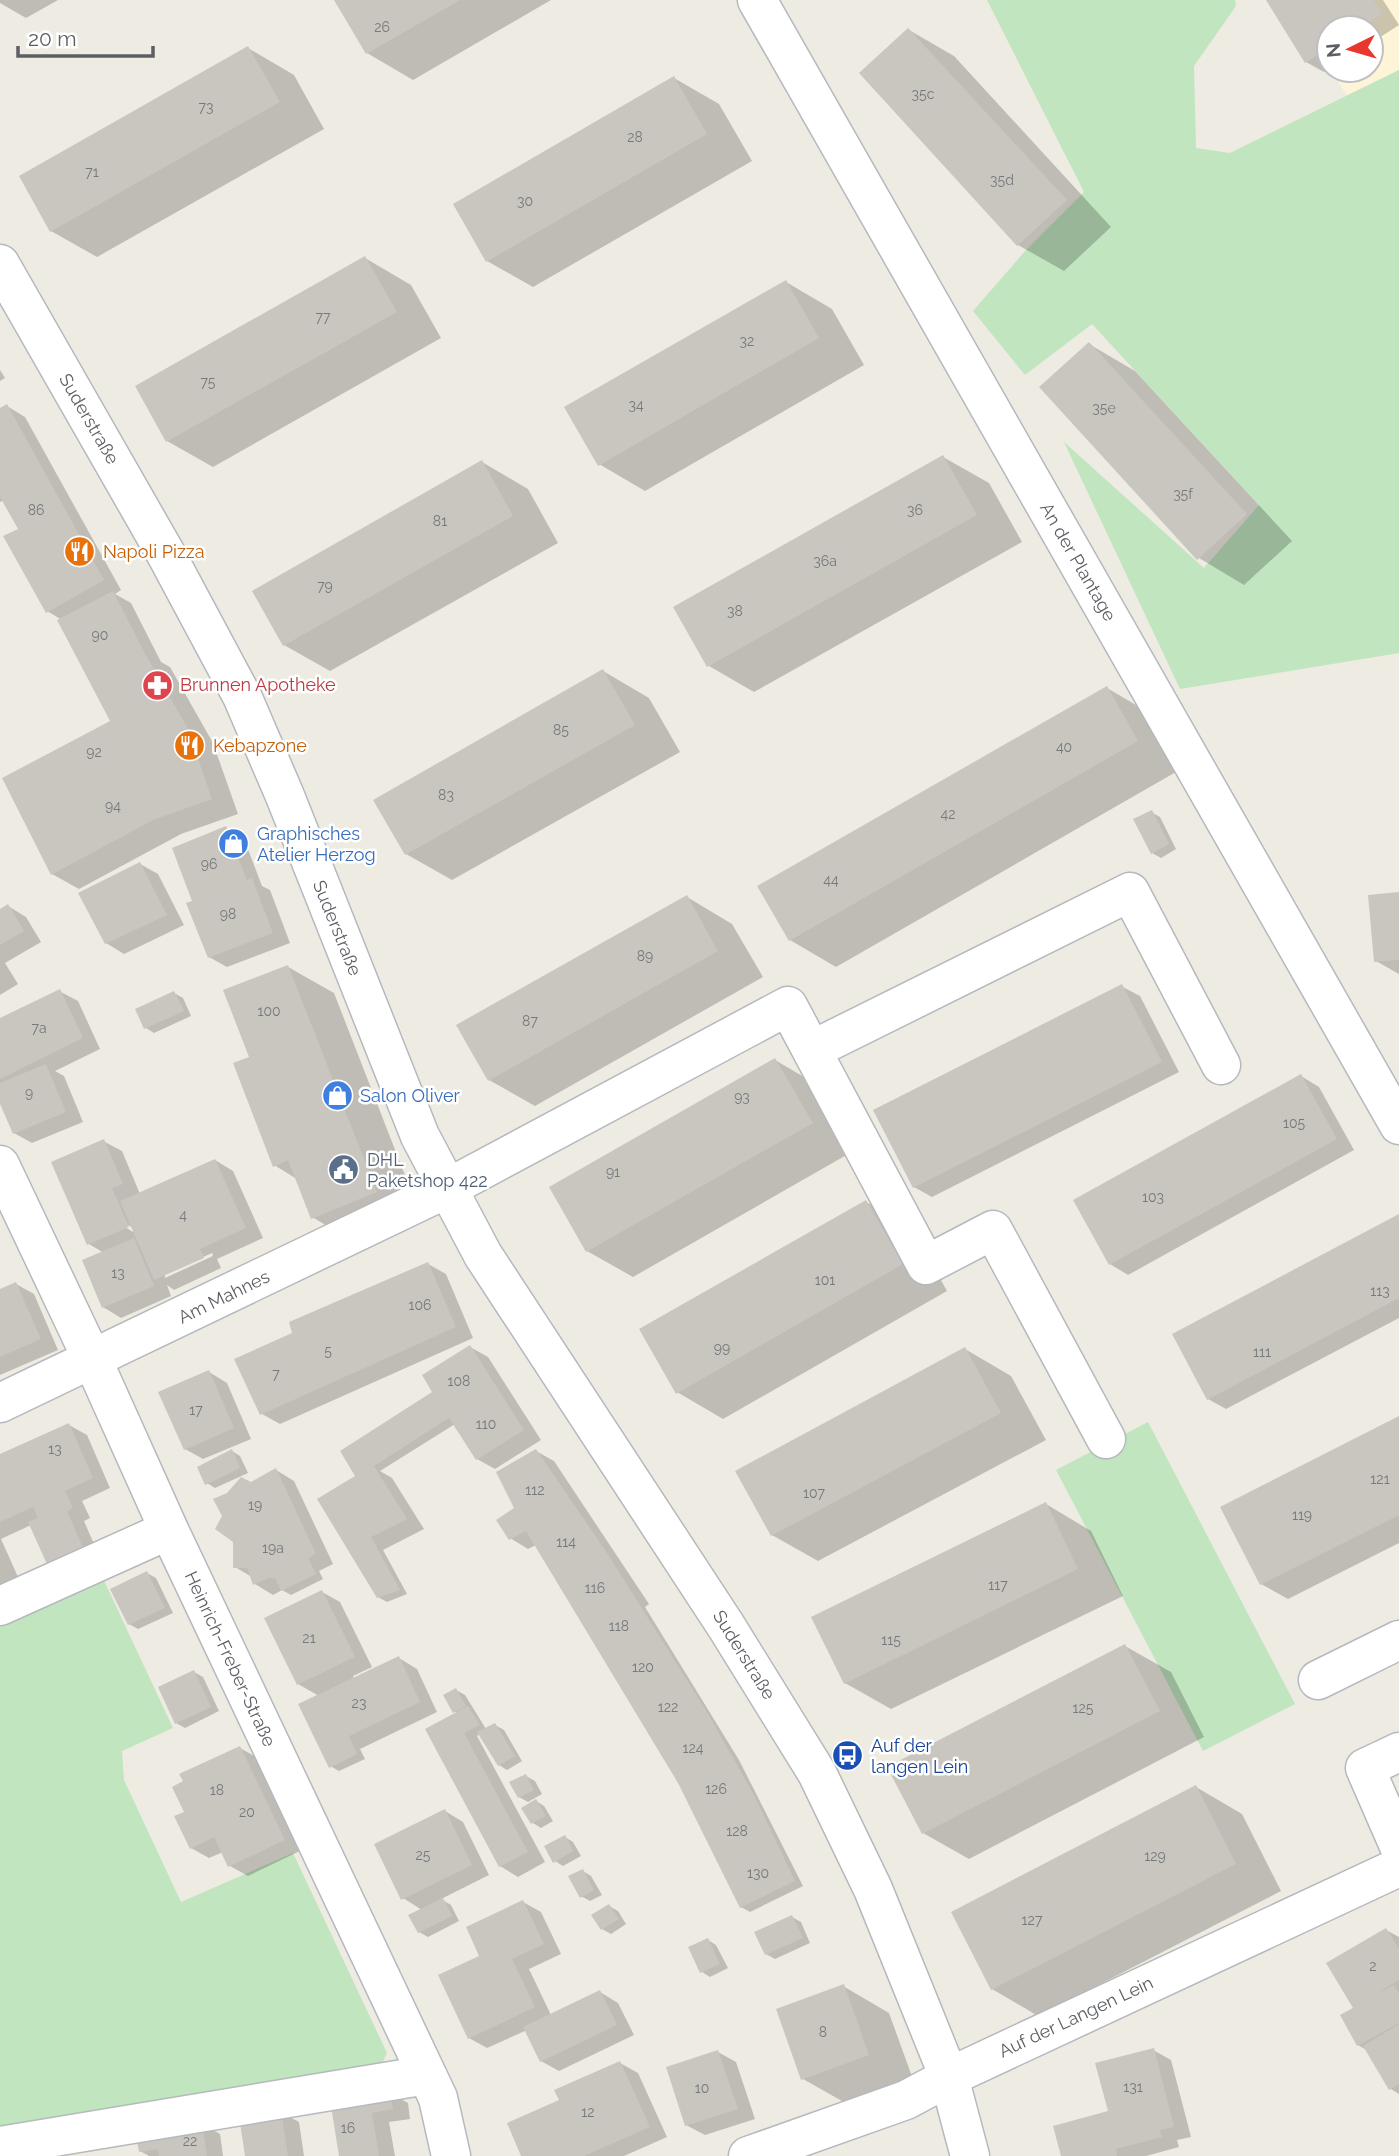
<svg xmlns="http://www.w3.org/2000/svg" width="1399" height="2156" viewBox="0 0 1399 2156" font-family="Raleway,sans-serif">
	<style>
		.commercial { fill: #fef4d8 }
		.green { fill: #c0e5bf }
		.shadow { fill: #0003; fill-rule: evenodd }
		.building { fill: #c9c6c0 }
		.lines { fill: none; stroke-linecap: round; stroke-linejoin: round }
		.minor-casing { stroke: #b5b9bd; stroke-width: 41 }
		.minor { stroke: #fff; stroke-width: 38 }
		.labels { text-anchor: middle; stroke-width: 5; stroke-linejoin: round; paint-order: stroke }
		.number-label { font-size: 14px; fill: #76797b }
		.street-label { font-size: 18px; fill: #5b5f64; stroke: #fff }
		.food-label { font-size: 18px; fill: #c56008; stroke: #fff; text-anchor: start }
		.health-label { font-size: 18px; fill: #be3a42; stroke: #fff; text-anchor: start }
		.shop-label { font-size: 18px; fill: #366cbe; stroke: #fff; text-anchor: start }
		.service-label { font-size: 18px; fill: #4e5e75; stroke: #fff; text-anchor: start }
		.transit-label { font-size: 18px; fill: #164399; stroke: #fff; text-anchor: start }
	</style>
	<rect width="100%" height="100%" fill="#eeebe3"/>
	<!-- commercial -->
	<path class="commercial" d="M1281,0h118v70l-52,25 -17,-25h41v-42h-42v41z"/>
	<!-- green -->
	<path class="green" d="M987,0h248l1,6 -42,60 2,82 34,5 169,-83v583l-219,36 -116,-247 140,126 55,-63 -167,-181 -67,51 -52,-64 53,-61 58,-58z
		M1148,1422l147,282 -92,47 -147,-281z
		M101,1574l72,154 -51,23 2,29 57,122 112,-49 94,200 -9,19 -378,62v-515z"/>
	<!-- shadow -->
	<path class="shadow" d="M0,0h58l-32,18 -26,-15z
		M336,0h215l-138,80 -46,-27z
		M1268,0h115l16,25 -28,18v-15h-42v41l-5,3 -18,-10z
		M909,30l45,26 157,171 -47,44 -46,-26z
		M248,48l46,27 30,54 -227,128 -46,-26z
		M674,78l45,26 33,57 -219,126 -46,-26z
		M365,258l46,27 30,53 -228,129 -46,-26z
		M786,282l46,27 32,56 -219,126 -46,-27z
		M1089,344l46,27 157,170 -48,44 -45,-27z
		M0,370l5,8 -5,3z
		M7,406l18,11 96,173 -6,4 16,9 30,59 9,5 43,76 25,71 -57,20 -102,55 -27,-15 60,-152 -50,-102 -15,-9 -27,-82 -16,-29 -4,2v-92z
		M943,457l46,26 33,59 -268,150 -45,-26z
		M482,462l46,27 30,54 -228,128 -46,-26z
		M603,671l46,27 31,54 -228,128 -46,-26z
		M1107,688l46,27 30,53 -347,199 -46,-27z
		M1151,812l9,5 16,32 -15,9 -9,-5z
		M226,828l18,11 18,47 8,4 20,53 -63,24 -18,-10 -15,-55z
		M140,864l18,10 26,51 -60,29 -18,-11z
		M1399,894v80l-23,-13z
		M687,897l45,27 31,53 -228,129 -46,-26z
		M8,906l18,11 15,25 -36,21 13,21 -18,11v-84z
		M288,967l46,26 88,226 -64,25 -46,-27 -15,-38 -23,-14 -22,-108z
		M1121,986l19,10 39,76 -247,125 -18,-10z
		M59,991l19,10 22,48 -45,22 9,5 19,46 -51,21 -18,-10 -14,-34v-79z
		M174,993l9,5 8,18 -37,17 -8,-5z
		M775,1060l46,27 36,62 -224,128 -46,-26z
		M1301,1076l18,11 35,63 -226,125 -18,-11z
		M103,1141l19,10 18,43 75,-34 18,11 30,67 -46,21 4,9 -47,22 -7,-5 4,11 -50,22 -18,-11 1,-54 -15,-9zM122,1221l11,7v4l-13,-8zM212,1253l1,3 -48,22v-4z
		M866,1202l46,26 35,63 -224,128 -46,-27z
		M1399,1216v102l-173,91 -18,-10z
		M428,1264l18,10 27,64 -193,86 -18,-10z
		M16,1284l18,10 24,56 -58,25v-85z
		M470,1347l18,10 53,83 -46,29 -18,-10 -22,-35 -75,47 12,7 32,51 -41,21 24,44 -20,8 -9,-5 -19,-121 73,-82z
		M965,1349l46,27 35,64 -228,121 -46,-26z
		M209,1372l18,11 24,56 -48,20 -18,-10z
		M1399,1418v125l-111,56 -27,-15z
		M69,1425l18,10 23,53 -28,13 8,17 -6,3 20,46 -73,-42 -30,14 21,47 -22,10v-140z
		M232,1451l8,5 8,17 -33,15 -8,-5z
		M536,1451l18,10 95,143 -4,3 94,153 64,126 -53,26 -9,-5 -62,-125 -143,-237 -8,4 -18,-11 6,-29z
		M276,1470l18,11 39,83 -14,7 4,8 -32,16 -9,-5 -9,5 -18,-11 -3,-7 -17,-10 16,-83z
		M1046,1504l45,27 32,65 -232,113 -46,-26z
		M147,1573l9,5 17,35 -35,16 -9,-5z
		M322,1592l18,10 32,65 -19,9 1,3 45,-21 18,11 20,43 -77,37 5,10 -26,12 -9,-5 -11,-70 -21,-12z
		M1125,1646l46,26 33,65 -235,122 -46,-26z
		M194,1672l9,5 16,34 -34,17 -9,-5z
		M456,1690l9,5 21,34 9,-4 9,5 18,31 -15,9 -8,-5 -19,-31 -3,2 68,126 -27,15 -18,-11 -42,-152 -4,-3z
		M240,1748l18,10 44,92 -54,26 -18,-10 -7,-14 -14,6 -18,-10 -5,-35z
		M526,1776l9,5 7,13 -14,8 -9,-5z
		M1196,1787l46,27 39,77 -243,125 -46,-27z
		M536,1801l8,5 9,15 -12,7 -8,-5z
		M445,1811l18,11 26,53 -48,24 10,6 8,16 -31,16 -9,-5 3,-22 -19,-12z
		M565,1837l8,5 8,14 -18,10 -8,-5z
		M583,1871l8,5 11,19 -12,6 -9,-5z
		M523,1902l18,10 20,42 -32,15 22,46 49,-23 18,11 16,32 -75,36 -18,-10 -14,-31 -40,18 -18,-10 12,-82z
		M609,1906l9,5 8,13 -15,10 -9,-5z
		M792,1917l9,5 9,21 -35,16 -9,-5z
		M1386,1930l13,7v157l-8,-5 -23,-38 -10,-6z
		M708,1940l8,5 12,23 -18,9 -8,-5z
		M843,1986l46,27 25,69 -65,23 -46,-26z
		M1153,2050l18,10 20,77 -14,3 2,7 -33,9h-83l47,-44z
		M718,2052l18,10 19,57 -50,16 -19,-10z
		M620,2063l18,10 29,64 -43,19h-101l38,-55z
		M390,2093l18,10 2,16 -21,3 6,34h-54l-9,-54z
		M281,2112l18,10 5,34h-57z
		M202,2124l18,10 3,22h-74l-9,-5z"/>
	<!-- building -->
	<path class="building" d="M334,0h126l-94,54z
		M1266,0h107l9,14 -22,14h-31v20l-24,15z
		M908,28l159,172 -50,46 -158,-173z
		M248,46l32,56 -230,130 -31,-56z
		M674,76l33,58 -221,128 -33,-58z
		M365,256l32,56 -231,130 -31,-56z
		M786,280l33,58 -221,128 -34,-59z
		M1089,342l158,172 -50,46 -158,-173z
		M7,404l97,176 -58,33 -43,-77 15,-7 -18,-32v-89z
		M943,455l34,60 -270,152 -34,-60z
		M482,460l31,56 -230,130 -31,-55z
		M113,591l30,59 44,77 25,72 -59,21 -102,55 -49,-97 108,-57 -53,-101z
		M603,669l32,56 -230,130 -32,-55z
		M1107,686l31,55 -349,200 -32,-55z
		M1152,810l17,34 -18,10 -18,-35z
		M226,826l21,54 5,-2 21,55 -65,25 -22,-55 6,-2 -20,-53z
		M140,862l27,53 -62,29 -27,-51z
		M1399,892v68l-25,2 -6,-67z
		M687,895l31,56 -230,130 -32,-56z
		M8,904l16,27 -24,14v-36z
		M288,965l89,227 -66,27 -23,-59 -15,7 -40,-104 16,-6 -26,-67z
		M1122,984l40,78 -249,126 -40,-78z
		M60,989l23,49 -83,41v-61z
		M174,991l10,20 -40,18 -9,-20z
		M775,1058l38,65 -227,129 -37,-65z
		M46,1064l20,48 -53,22 -13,-30v-21z
		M1301,1074l36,65 -228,126 -36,-65z
		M104,1139l19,45 -11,4 17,39 -42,18 -36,-83z
		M215,1159l31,69 -46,21 4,9 -50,22 -34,-79z
		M866,1200l37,64 -227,130 -37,-65z
		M1399,1214v84l-192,102 -35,-66z
		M134,1238l20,48 -52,22 -20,-48z
		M428,1262l28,65 -196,88 -26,-56 58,-26 -3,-11z
		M16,1282l25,57 -41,18v-68z
		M470,1345l54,85 -48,30 -27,-42 -75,48 33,53 -36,18 29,53 -23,8 -60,-99 38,-23 -15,-25 92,-59 -10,-17z
		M965,1347l36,66 -230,123 -36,-65z
		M209,1370l25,58 -50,22 -26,-58z
		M1399,1416v99l-139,70 -40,-78z
		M69,1423l24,55 -28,13 8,17 -6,3 20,46 -36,16 -23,-51 10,-4 -5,-11 -33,15v-68z
		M232,1449l8,19 -35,17 -8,-18z
		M536,1449l71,104 100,159 47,83 41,86 -55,27 -62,-125 -152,-252 -17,9 -13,-20 18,-12 -18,-36z
		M276,1468l40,86 -8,4 8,16 -35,17 -6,-13h-7l-15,7 -6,-17h-14v-26l-18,-13 7,-13 -9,-17 14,-6 14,-16 10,5z
		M1046,1502l32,67 -234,115 -33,-67z
		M147,1571l18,37 -37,17 -18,-36z
		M322,1590l33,67 -58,28 -33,-67z
		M1125,1644l35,67 -238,123 -35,-67z
		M399,1656l21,46 -71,34 8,18 -28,14 -31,-64z
		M194,1670l17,37 -36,17 -17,-37z
		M456,1688l10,18 -13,7 -10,-18z
		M468,1706l12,19 -16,8 64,119 -29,15 -74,-138z
		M495,1723l20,33 -17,10 -21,-34z
		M240,1746l45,94 -57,27 -14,-30 -24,12 -16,-33 10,-4 -12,-25 11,-6 -4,-7z
		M526,1774l8,16 -16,8 -9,-16z
		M1196,1785l40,79 -245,126 -40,-78z
		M536,1799l10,17 -15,8 -10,-16z
		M445,1809l27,56 -71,35 -27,-56z
		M565,1835l8,16 -20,12 -9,-17z
		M583,1869l11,21 -14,8 -12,-22z
		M443,1898l9,18 -34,17 -10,-18z
		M523,1900l21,44 -32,15 23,48 -67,32 -30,-64 41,-19 -13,-29z
		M609,1904l10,15 -18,11 -10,-15z
		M792,1915l11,23 -38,17 -11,-23z
		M1386,1928l13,21v31l-23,14 18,-9 5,8v30l-42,23 -17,-31 13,-7 -27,-45z
		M708,1938l12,26 -20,9 -12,-26z
		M844,1984l25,71 -68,25 -25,-71z
		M600,1990l17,35 -77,37 -17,-35z
		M1399,2024v60l-10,6 -26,-44z
		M1154,2048l20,79 -14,3 2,7 -46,12 1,7h-56l-8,-30 55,-15 -13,-48z
		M718,2050l20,59 -53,17 -19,-59z
		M620,2061l30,66 -66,29h-63l-14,-33 52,-23 -5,-10z
		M390,2091l3,18 -21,4 7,43h-40l-9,-56z
		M281,2110l7,46h-43l-6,-40z
		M202,2122l5,34h-48l-1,-7 -19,3 -4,-20z"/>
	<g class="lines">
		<defs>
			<path id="minor" d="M757,0l642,1125
				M0,264l166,290 76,142 43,100 135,340 63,119 243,371 91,147 56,116 76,188 21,79
				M812,1050l318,-158 91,173
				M0,1165l93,196 76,169 269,568 13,58
				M0,1403l446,-214 342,-183 138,259 67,-35 113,209
				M0,1606l169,-76
				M1318,1680l81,-40
				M1399,1752l-34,16 34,78
				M0,2146l427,-71
				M748,2156l158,-56 43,-23 450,-210"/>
		</defs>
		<!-- minor casing -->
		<use href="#minor" class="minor-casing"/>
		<!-- minor -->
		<use href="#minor" class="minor"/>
	</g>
	<!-- icons -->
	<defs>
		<symbol id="restaurant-disc" viewBox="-11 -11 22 22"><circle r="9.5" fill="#e8710a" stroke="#fff"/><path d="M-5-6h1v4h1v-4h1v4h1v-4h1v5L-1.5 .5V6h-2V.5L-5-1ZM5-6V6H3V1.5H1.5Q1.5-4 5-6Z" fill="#fff"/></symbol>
		<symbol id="pharmacy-disc" viewBox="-11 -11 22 22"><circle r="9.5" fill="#e0444e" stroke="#fff"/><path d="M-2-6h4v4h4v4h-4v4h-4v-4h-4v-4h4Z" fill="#fff"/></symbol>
		<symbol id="shop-disc" viewBox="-11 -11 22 22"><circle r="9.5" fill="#3f7fe0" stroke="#fff"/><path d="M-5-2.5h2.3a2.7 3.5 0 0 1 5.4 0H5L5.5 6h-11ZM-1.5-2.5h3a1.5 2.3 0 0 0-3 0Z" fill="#fff"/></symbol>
		<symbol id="civic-disc" viewBox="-11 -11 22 22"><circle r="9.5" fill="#5c6f8a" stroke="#fff"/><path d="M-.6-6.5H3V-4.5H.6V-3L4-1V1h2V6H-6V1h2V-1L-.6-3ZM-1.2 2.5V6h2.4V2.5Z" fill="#fff"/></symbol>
		<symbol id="bus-disc" viewBox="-11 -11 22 22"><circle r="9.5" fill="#1a4fb4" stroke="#fff"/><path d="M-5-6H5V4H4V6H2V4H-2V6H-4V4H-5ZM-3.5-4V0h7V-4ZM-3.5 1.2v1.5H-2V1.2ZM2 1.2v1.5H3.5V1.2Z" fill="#fff"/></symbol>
	</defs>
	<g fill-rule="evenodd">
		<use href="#restaurant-disc" x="62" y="534" width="35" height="35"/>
		<use href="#pharmacy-disc" x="140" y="668" width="35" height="35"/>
		<use href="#restaurant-disc" x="172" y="728" width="35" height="35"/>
		<use href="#shop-disc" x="216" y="826" width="35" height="35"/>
		<use href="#shop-disc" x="320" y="1078" width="35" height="35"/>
		<use href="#civic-disc" x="326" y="1152" width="35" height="35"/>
		<use href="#bus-disc" x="830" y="1738" width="35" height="35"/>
	</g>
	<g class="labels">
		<!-- number labels -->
		<g class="number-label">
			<text x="382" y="32">26</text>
			<text x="923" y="99">35c</text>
			<text x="206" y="112">73</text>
			<text x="635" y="142">28</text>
			<text x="92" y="177">71</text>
			<text x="1002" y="185">35d</text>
			<text x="525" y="206">30</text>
			<text x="323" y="322">77</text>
			<text x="747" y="346">32</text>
			<text x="208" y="387">75</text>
			<text x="636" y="410">34</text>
			<text x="1104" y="413">35e</text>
			<text x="1183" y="499">35f</text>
			<text x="36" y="515">86</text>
			<text x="915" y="515">36</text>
			<text x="440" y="526">81</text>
			<text x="825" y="566">36a</text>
			<text x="325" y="591">79</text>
			<text x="735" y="616">38</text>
			<text x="100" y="640">90</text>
			<text x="561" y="735">85</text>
			<text x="1064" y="752">40</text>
			<text x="94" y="757">92</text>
			<text x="446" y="800">83</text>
			<text x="113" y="811">94</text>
			<text x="948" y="819">42</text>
			<text x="209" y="869">96</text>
			<text x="831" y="885">44</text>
			<text x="228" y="919">98</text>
			<text x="645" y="961">89</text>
			<text x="269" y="1016">100</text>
			<text x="530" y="1026">87</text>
			<text x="39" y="1033">7a</text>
			<text x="29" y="1098">9</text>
			<text x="742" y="1102">93</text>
			<text x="1294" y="1128">105</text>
			<text x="613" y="1177">91</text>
			<text x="1153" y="1202">103</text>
			<text x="183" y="1220">4</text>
			<text x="118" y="1278">13</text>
			<text x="825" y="1285">101</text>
			<text x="1380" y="1296">113</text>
			<text x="420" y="1310">106</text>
			<text x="722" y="1353">99</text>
			<text x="328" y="1356">5</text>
			<text x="1262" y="1357">111</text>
			<text x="276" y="1379">7</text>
			<text x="459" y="1386">108</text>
			<text x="196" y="1415">17</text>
			<text x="486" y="1429">110</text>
			<text x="55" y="1454">13</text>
			<text x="1380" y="1484">121</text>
			<text x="535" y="1495">112</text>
			<text x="814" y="1498">107</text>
			<text x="255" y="1510">19</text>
			<text x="1302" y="1520">119</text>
			<text x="566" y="1547">114</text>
			<text x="273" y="1553">19a</text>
			<text x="998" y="1590">117</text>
			<text x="595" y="1593">116</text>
			<text x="619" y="1631">118</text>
			<text x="309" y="1643">21</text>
			<text x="891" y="1645">115</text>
			<text x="643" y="1672">120</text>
			<text x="359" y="1708">23</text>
			<text x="668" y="1712">122</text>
			<text x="1083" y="1713">125</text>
			<text x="693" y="1753">124</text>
			<text x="716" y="1794">126</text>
			<text x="217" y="1795">18</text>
			<text x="247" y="1817">20</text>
			<text x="737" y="1836">128</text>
			<text x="423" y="1860">25</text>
			<text x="1155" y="1861">129</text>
			<text x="758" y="1878">130</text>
			<text x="1032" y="1925">127</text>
			<text x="1373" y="1971">2</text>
			<text x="823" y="2037">8</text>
			<text x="1133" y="2092">131</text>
			<text x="702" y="2093">10</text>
			<text x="588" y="2117">12</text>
			<text x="348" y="2133">16</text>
			<text x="190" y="2146">22</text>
		</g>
		<!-- street labels -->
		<g class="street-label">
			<text transform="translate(89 419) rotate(60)" y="6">Suderstraße</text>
			<text transform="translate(1078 562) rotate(60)" y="6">An der Plantage</text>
			<text transform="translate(337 928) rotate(68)" y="6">Suderstraße</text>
			<text transform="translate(224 1297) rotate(-26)" y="6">Am Mahnes</text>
			<text transform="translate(744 1655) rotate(58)" y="6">Suderstraße</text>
			<text transform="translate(230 1659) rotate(65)" y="6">Heinrich-Freber-Straße</text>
			<text transform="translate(1076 2017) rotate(-25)" y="6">Auf der Langen Lein</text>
		</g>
		<!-- food labels -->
		<g class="food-label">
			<text x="103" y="558">Napoli Pizza</text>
			<text x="213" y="752">Kebapzone</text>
		</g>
		<!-- health labels -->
		<g class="health-label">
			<text x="180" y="691">Brunnen Apotheke</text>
		</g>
		<!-- shop labels -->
		<g class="shop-label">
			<text x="257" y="840">Graphisches<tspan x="257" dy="21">Atelier Herzog</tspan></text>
			<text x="360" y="1102">Salon Oliver</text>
		</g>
		<!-- service labels -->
		<g class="service-label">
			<text x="367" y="1166">DHL<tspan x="367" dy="21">Paketshop 422</tspan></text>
		</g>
		<!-- transit labels -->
		<g class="transit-label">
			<text x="871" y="1752">Auf der<tspan x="871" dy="21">langen Lein</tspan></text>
		</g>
	</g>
	<!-- north arrow -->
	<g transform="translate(1350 49) rotate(265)"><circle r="33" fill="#ffffff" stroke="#bdbfc1" stroke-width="2"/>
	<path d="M0-5L12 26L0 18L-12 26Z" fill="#e9372e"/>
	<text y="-10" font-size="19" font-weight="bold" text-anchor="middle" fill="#5b5f64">N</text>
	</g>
	<!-- scale -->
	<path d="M18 46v10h135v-10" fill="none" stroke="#5b5f64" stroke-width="3.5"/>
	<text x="28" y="46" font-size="21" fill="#5b5f64" stroke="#ffffff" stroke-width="5" paint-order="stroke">20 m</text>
</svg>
